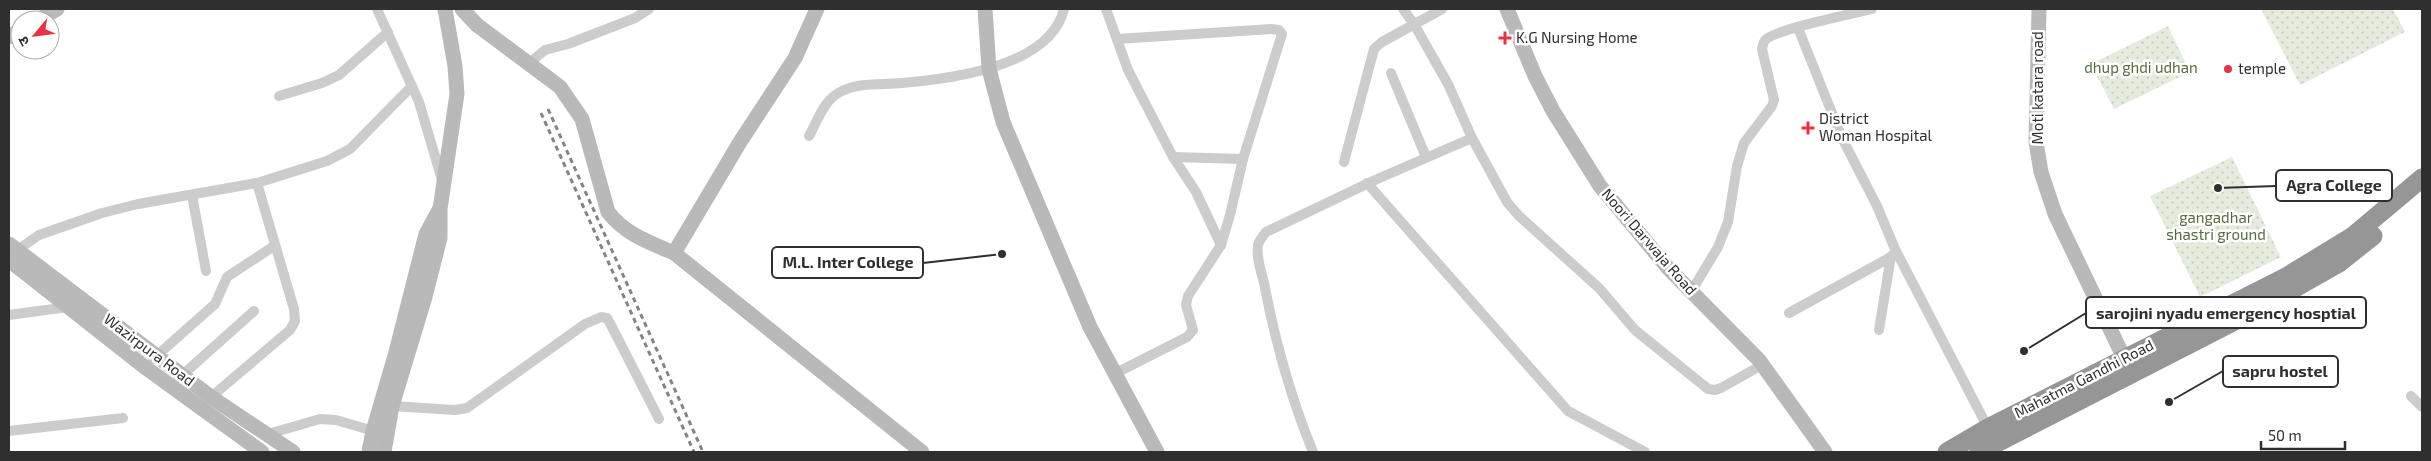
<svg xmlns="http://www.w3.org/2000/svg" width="2431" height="461" font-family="'Exo 2','Noto Sans Devanagari',sans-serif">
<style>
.park{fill:url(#park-dots)}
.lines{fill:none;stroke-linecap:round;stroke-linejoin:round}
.street{stroke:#ccc;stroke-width:10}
.secondary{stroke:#b9b9b9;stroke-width:15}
.highway{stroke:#969696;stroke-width:19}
.rail{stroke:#848484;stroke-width:3;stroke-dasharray:5 4;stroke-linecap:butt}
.poi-dot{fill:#e53244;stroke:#fff;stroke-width:2}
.labels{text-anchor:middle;stroke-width:5;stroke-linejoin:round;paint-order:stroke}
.poi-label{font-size:15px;fill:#2f2f2f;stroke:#fff;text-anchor:start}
.park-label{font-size:15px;fill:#536b3c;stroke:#fff}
.street-label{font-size:15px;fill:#2f2f2f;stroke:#fff}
.leader{fill:none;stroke:#2f2f2f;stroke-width:2}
.callout-dot{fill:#2f2f2f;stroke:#fff;stroke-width:2}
.callout{fill:#fff;stroke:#2f2f2f;stroke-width:2}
.callout-label{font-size:16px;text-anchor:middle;font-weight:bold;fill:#2f2f2f}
</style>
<defs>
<pattern id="park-dots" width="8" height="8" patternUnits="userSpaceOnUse" patternTransform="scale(1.25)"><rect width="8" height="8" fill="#e5ecdd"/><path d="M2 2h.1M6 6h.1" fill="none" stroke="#c5cbbe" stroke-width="1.8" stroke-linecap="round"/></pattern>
</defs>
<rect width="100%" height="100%" fill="#fff"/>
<!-- park -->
<g class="park">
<polygon points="2261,9 2393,9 2405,32 2300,85"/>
<polygon points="2168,26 2190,72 2114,109 2091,64"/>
<polygon points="2232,157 2281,257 2200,297 2150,196"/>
</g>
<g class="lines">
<!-- street -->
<g class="street">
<polyline points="377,9 419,102 442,180"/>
<polyline points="1106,9 1128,70 1173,157 1196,192 1221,245"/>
<polyline points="1403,9 1414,24 1448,84 1472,138 1507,202 1519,216 1599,288 1635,330 1708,389 1715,390 1721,388 1762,365"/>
<polyline points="1798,28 1842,138 1877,206 1895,249 1988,428"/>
<polyline points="528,64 545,50 568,44 635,18 649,9"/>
<polyline points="1391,73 1426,157"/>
<polyline points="279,96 322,83 339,75 388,32"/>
<path d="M809,136c9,-16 15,-37 33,-45 18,-9 40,-6 60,-8 49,-4 148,-16 162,-74"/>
<polyline points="1173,157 1243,159"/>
<polyline points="1344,162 1374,49 1382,42 1442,9"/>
<polyline points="1367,183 1568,411 1645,452"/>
<polyline points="192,195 206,271"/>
<polyline points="13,253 39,235 102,213 138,204 257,183 327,161 350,149 412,86"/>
<path d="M1691,292l27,-45 10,-25 9,-56 7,-23 28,-37 2,-6 -12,-51c1,-4 1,-7 4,-10 15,-11 85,-25 106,-30"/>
<polyline points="1789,313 1889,258"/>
<polyline points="9,315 68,307"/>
<polyline points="1879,330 1891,256"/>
<polyline points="153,359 215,304 227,277 274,246"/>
<polyline points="1114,374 1187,337 1193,330 1186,305 1188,296 1221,245 1230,215 1243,159 1282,34 1279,30 1272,29 1117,39"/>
<polyline points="179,378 254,311"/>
<polyline points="2411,396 2422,407"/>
<polyline points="211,397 290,330 295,321 294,309 257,183"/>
<polyline points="392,406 455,410 467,408 585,324 601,317 607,318 613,329 659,419"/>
<polyline points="9,431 123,418"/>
<polyline points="268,434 320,419 336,420 377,432"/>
<path d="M1313,452c-22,-54 -38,-111 -49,-169 -3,-12 -8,-26 -6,-38 1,-5 5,-9 8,-13l109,-52 97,-42"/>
</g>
<!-- secondary -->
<g class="secondary">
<path d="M462,9l15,16 83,62 22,32 26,93c17,22 40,30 66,41l248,199"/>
<polyline points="985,9 989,69 1003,122 1090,327 1157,452"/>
<polyline points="1507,9 1535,76 1553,111 1600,186 1668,268 1759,360 1825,452"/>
<polyline points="2039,9 2036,142 2041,172 2055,214 2124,358"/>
<polyline points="38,20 57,9"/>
<polyline points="9,37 20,30"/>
<polyline points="9,244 211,397 293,452"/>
<polyline points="674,253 740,142 795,58 817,9"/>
<polyline points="9,260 146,368 262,452"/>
<polyline points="369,452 373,431 396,352 426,234 439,210"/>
<polyline points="384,452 392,406 425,297 440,238 440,209 457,94 455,66 445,9"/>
</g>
<!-- highway -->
<g class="highway">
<polyline points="1947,452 1988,428 2286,277 2353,236 2422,178"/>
<polyline points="1979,452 2258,309 2339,263 2373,236"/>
</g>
<!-- rail -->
<g class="rail">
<polyline points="548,109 703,452"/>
<polyline points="541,113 694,452"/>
</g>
</g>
<!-- markers -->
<g class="poi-dot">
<path d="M1502.5 30.5h5v5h5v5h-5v5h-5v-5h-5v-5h5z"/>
<circle cx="2228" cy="69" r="5"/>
<path d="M1805.5 120.5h5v5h5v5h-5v5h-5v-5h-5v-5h5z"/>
</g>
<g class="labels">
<!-- poi labels -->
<g class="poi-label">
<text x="1516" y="43">K.G Nursing Home</text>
<text x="2238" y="74">temple</text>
<text x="1819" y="124">District<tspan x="1819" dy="17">Woman Hospital</tspan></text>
</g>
<!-- park labels -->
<g class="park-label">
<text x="2141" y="73">dhup ghdi udhan</text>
<text x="2216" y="223">gangadhar<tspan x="2216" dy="17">shastri ground</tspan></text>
</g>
<!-- street labels -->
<g class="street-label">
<text transform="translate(2038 88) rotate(-90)" y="5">Moti katara road</text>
<text transform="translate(1649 242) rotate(49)" y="5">Noori Darwaja Road</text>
<text transform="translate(149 350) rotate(37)" y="5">Wazirpura Road</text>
<text transform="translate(2084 379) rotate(-27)" y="5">Mahatma Gandhi Road</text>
</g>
</g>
<!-- callouts -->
<path class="leader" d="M2218 188L2276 186M1002 254L923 263M2024 351L2086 313M2169 402L2223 371"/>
<g class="callout-dot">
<circle cx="2218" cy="188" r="5"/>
<circle cx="1002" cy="254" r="5"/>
<circle cx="2024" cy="351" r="5"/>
<circle cx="2169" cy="402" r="5"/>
</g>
<g class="callout">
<rect x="2276" y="170" width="116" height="31" rx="5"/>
<rect x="772" y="247" width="151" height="31" rx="5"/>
<rect x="2086" y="297" width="280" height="31" rx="5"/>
<rect x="2223" y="356" width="115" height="31" rx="5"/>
</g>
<g class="callout-label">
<text x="2334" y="191">Agra College</text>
<text x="848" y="268">M.L. Inter College</text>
<text x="2226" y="319">sarojini nyadu emergency hosptial</text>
<text x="2280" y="377">sapru hostel</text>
</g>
<!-- border -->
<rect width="2431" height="461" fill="none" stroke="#2f2f2f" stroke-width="20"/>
<!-- north arrow -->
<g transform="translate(35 35) rotate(241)"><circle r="24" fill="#ffffff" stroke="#acacac"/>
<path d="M0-4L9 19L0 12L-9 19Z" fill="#e53244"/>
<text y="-8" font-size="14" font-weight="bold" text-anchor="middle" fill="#2f2f2f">उ</text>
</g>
<!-- scale -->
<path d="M2261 441v8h84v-8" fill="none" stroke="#2f2f2f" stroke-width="2.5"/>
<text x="2268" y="441" font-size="15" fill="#2f2f2f" stroke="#ffffff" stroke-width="4" paint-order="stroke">50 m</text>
</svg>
